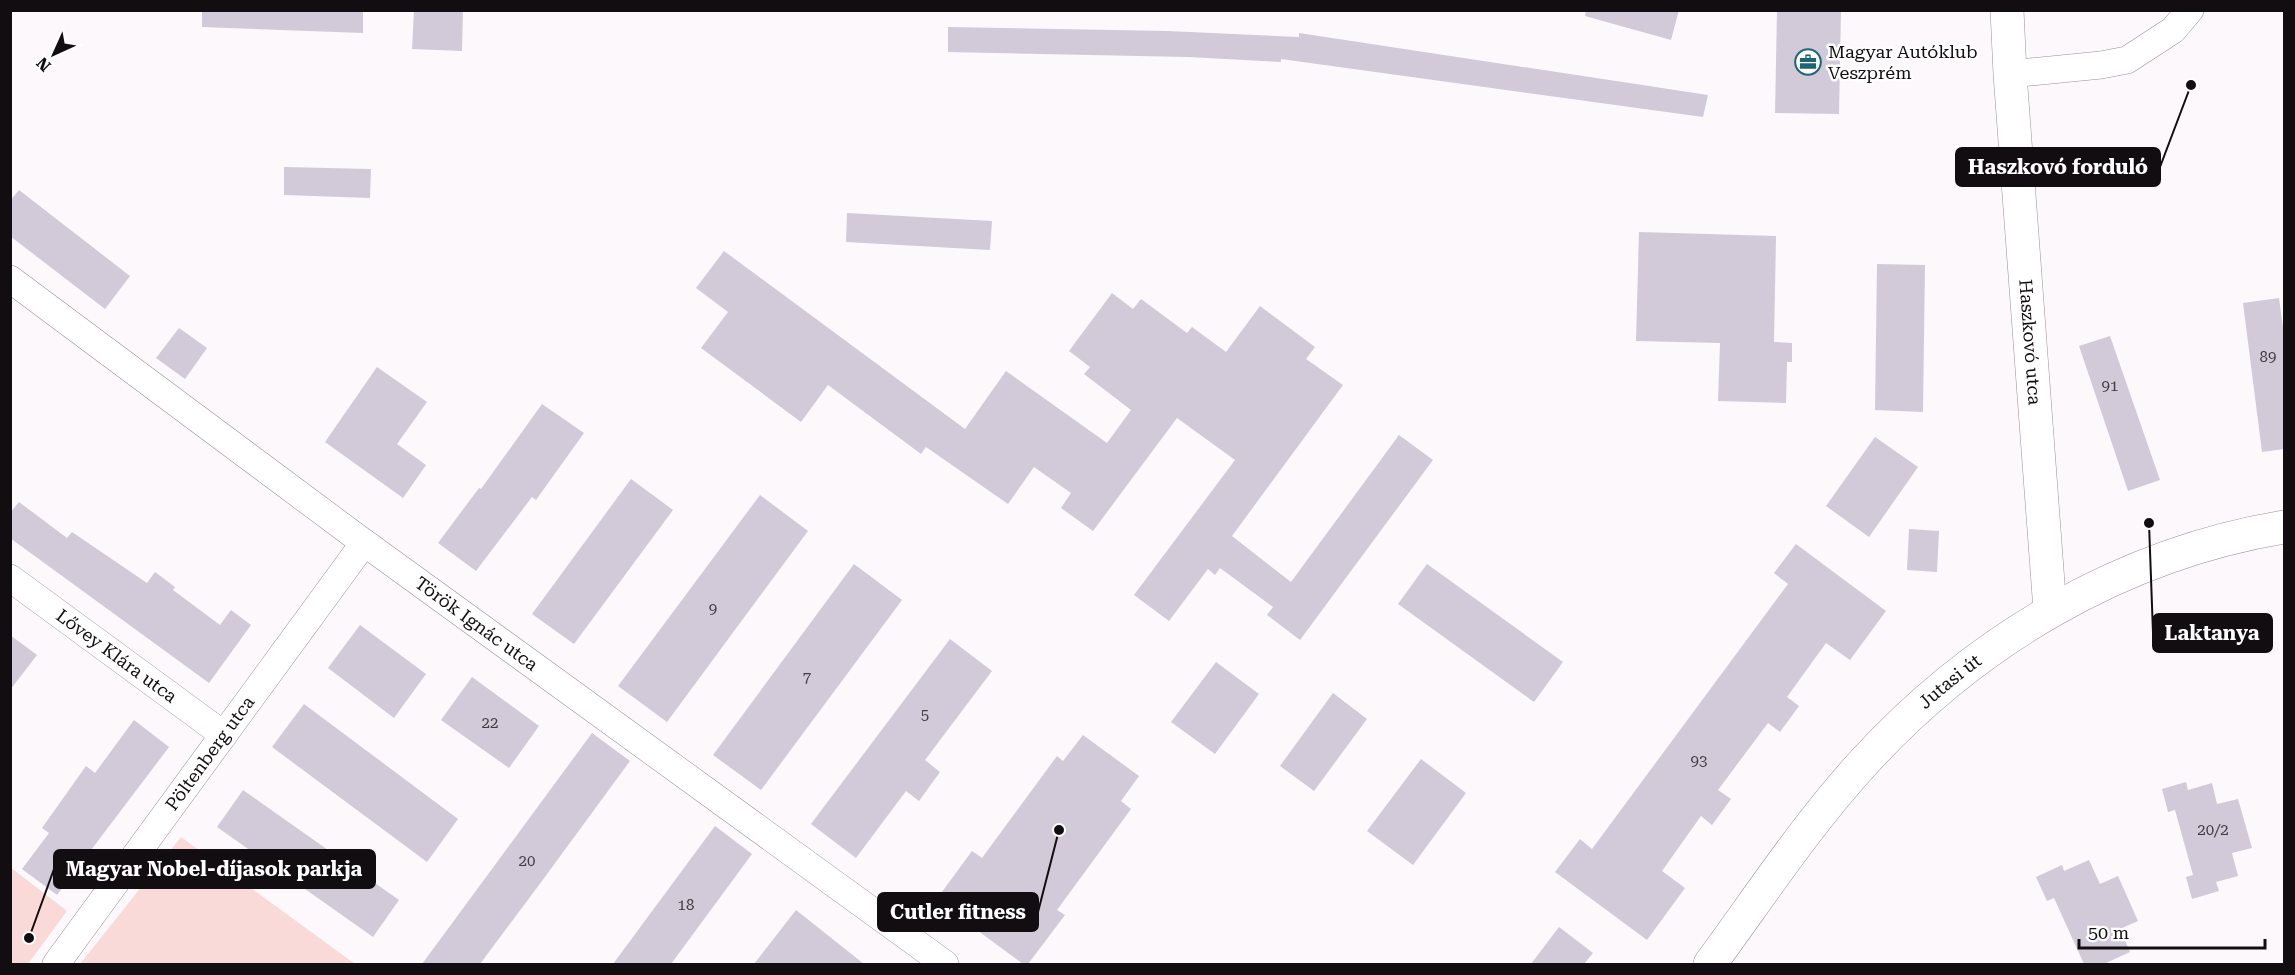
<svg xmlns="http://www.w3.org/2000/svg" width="2295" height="975" font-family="'Roboto Serif',serif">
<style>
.green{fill:#fadad8}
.building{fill:#d2cad8}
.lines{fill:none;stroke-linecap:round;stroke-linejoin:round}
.street-casing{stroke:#9c8f99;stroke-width:28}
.secondary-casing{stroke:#9c8f99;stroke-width:34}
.street{stroke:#fff;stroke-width:27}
.secondary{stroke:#fff;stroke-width:33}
.labels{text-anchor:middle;stroke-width:5;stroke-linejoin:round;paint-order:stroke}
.number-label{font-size:15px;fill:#413c42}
.poi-label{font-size:18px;fill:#110d10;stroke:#fff;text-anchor:start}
.street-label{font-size:18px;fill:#110d10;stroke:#fff}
.leader{fill:none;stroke:#110d10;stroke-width:2}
.callout-dot{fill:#110d10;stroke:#fff;stroke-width:2}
.callout{fill:#110d10;stroke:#110d10;stroke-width:2}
.callout-label{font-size:20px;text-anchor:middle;font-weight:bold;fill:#fff}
</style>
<rect width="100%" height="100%" fill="#fdf8fc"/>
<!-- green -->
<g class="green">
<polygon points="181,837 355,964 80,964"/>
<polygon points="10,867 67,911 28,964 11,964"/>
</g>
<!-- building -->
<g class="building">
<polygon points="202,10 363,10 363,33 202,27"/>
<polygon points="414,10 463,10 462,51 412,49"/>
<polygon points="1586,10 1679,10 1671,40 1585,16"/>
<polygon points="1777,10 1841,10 1839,114 1775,113"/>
<polygon points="948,27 1168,31 1299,37 1299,33 1708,95 1703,117 1281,59 1281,62 1188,57 948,52"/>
<polygon points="284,167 371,169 370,198 284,195"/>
<polygon points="19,190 130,276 105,309 10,236 10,201"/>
<polygon points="847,213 992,221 990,250 846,242"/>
<polygon points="1639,232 1776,236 1774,342 1792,343 1792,362 1787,362 1786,403 1718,401 1720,343 1636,341"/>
<polygon points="724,251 965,429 1006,371 1107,443 1131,410 1084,374 1090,367 1069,351 1112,293 1133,309 1141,299 1187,333 1192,327 1226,352 1260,306 1315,347 1306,359 1343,385 1232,536 1291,582 1399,435 1433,460 1300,640 1267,615 1273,607 1220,568 1215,575 1208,569 1169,621 1134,595 1235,460 1177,418 1093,531 1061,508 1071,493 1034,467 1008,504 926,447 921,454 828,385 801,422 701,348 728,312 696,288"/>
<polygon points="1877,264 1925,265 1923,412 1875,410"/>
<polygon points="2279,298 2284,335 2284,449 2262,452 2243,303"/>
<polygon points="179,328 207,348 185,379 156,358"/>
<polygon points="2110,336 2160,480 2128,491 2079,346"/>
<polygon points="377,367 427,402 397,444 426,465 403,498 325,442"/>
<polygon points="542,404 584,433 536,500 532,497 476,571 438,543 479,488 481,489"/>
<polygon points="1875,437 1918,467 1869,537 1826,506"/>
<polygon points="631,479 673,510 574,644 532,614"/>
<polygon points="760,495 808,531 667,722 618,686"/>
<polygon points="19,502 67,538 72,532 147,583 155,572 175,587 173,590 220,625 231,610 251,625 209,683 10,538 10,513"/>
<polygon points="1909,529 1939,531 1937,572 1907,570"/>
<polygon points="1796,544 1886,611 1850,660 1826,643 1787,697 1799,706 1780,732 1768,723 1718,790 1731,799 1712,825 1701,816 1662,871 1685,888 1647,940 1555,872 1580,839 1592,849 1788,584 1774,573"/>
<polygon points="854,564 902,600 761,790 713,755"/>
<polygon points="1427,564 1563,662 1534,702 1398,604"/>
<polygon points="360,625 426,674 394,718 328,668"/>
<polygon points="10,635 37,655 10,690"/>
<polygon points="950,639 992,671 925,760 940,772 919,801 906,791 856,858 811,824"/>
<polygon points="1216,662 1259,694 1215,754 1171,722"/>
<polygon points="472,677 539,726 509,768 441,720"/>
<polygon points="1333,693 1367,719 1314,791 1280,766"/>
<polygon points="304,704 458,819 427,862 272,747"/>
<polygon points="134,720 169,747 57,895 22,869 49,833 42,828 86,766 95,773"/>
<polygon points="592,733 630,761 539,885 480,964 422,964"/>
<polygon points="1083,735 1139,776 1121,801 1131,809 1057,910 1065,915 1028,964 1023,964 936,900 972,851 982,858 1057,756 1063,761"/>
<polygon points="1421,759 1466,793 1413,865 1367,831"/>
<polygon points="2186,782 2188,790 2212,783 2217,804 2238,799 2252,848 2232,853 2238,876 2216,882 2219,891 2192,899 2186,877 2193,875 2175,810 2168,812 2162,789"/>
<polygon points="243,790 399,900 373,937 217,827"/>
<polygon points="715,826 752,854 671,964 613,964"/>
<polygon points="2089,860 2100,884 2118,876 2138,921 2120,929 2130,952 2104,964 2084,964 2054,898 2047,901 2036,877 2062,865 2064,871"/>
<polygon points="796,910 864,964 754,964"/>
<polygon points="1559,927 1593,953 1584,964 1531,964"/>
</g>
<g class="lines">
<!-- street casing -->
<g class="street-casing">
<g id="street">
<polyline points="2010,74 2101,65 2127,60 2173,30 2190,10"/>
<path id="s1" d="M10,279l341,254 594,431"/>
<path id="s2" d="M10,578l214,157"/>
<path id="s3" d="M56,964l308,-421"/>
</g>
</g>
<!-- secondary casing -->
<g class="secondary-casing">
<g id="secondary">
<path id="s4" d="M2007,10l3,64 40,536"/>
<path id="s5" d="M1710,964c50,-68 97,-140 154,-202 111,-121 257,-208 420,-235"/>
</g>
</g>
<!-- street -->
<use href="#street" class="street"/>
<!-- secondary -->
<use href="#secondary" class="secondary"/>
</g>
<!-- icons -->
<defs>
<g id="office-ring" transform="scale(1.35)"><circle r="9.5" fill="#fff" stroke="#1d6573" stroke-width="1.5"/><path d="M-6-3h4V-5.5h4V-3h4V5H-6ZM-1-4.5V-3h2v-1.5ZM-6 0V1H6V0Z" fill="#1d6573"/></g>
</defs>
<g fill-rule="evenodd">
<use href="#office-ring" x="1808" y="62"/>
</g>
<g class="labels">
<!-- number labels -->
<g class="number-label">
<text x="2268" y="362">89</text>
<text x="2110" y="391">91</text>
<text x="713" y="614">9</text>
<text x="807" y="682">7</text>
<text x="925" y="720">5</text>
<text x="490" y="728">22</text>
<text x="1699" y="766">93</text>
<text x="2213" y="835">20/2</text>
<text x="527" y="866">20</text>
<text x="686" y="910">18</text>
</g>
<!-- poi labels -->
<g class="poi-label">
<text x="1828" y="58">Magyar Autóklub<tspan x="1828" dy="21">Veszprém</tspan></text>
</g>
<!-- street labels -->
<g class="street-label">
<text dy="6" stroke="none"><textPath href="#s4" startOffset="333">Haszkovó utca</textPath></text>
<text dy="6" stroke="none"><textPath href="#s1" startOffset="580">Török Ignác utca</textPath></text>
<text dy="6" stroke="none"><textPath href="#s2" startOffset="132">Lővey Klára utca</textPath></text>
<text dy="6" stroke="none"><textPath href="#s5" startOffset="372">Jutasi út</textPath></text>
<text dy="6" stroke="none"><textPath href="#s3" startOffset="261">Pöltenberg utca</textPath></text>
</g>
</g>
<!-- callouts -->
<path class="leader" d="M2191 85L2160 167M2149 523L2153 633M29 938L54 869M1059 830L1038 912"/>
<g class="callout-dot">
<circle cx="2191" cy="85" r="6"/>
<circle cx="2149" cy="523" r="6"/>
<circle cx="29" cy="938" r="6"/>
<circle cx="1059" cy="830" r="6"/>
</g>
<g class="callout">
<rect x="1956" y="148" width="204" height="38" rx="6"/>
<rect x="2153" y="614" width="119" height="38" rx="6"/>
<rect x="54" y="850" width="321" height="38" rx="6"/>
<rect x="878" y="893" width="160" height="38" rx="6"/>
</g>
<g class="callout-label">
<text x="2058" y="174">Haszkovó forduló</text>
<text x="2212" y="640">Laktanya</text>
<text x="214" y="876">Magyar Nobel-díjasok parkja</text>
<text x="958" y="919">Cutler fitness</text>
</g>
<!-- border -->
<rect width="2295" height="975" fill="none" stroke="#110d10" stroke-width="24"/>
<!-- north arrow -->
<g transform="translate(54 54) rotate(225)" stroke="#ffffff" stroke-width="4.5" paint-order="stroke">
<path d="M0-4.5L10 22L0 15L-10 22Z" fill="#110d10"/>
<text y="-9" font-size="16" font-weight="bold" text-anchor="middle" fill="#110d10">N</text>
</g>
<!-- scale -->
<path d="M2079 939v9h186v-9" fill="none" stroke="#110d10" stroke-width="3"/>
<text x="2088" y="939" font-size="18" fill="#110d10" stroke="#ffffff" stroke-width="4.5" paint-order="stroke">50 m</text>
</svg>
